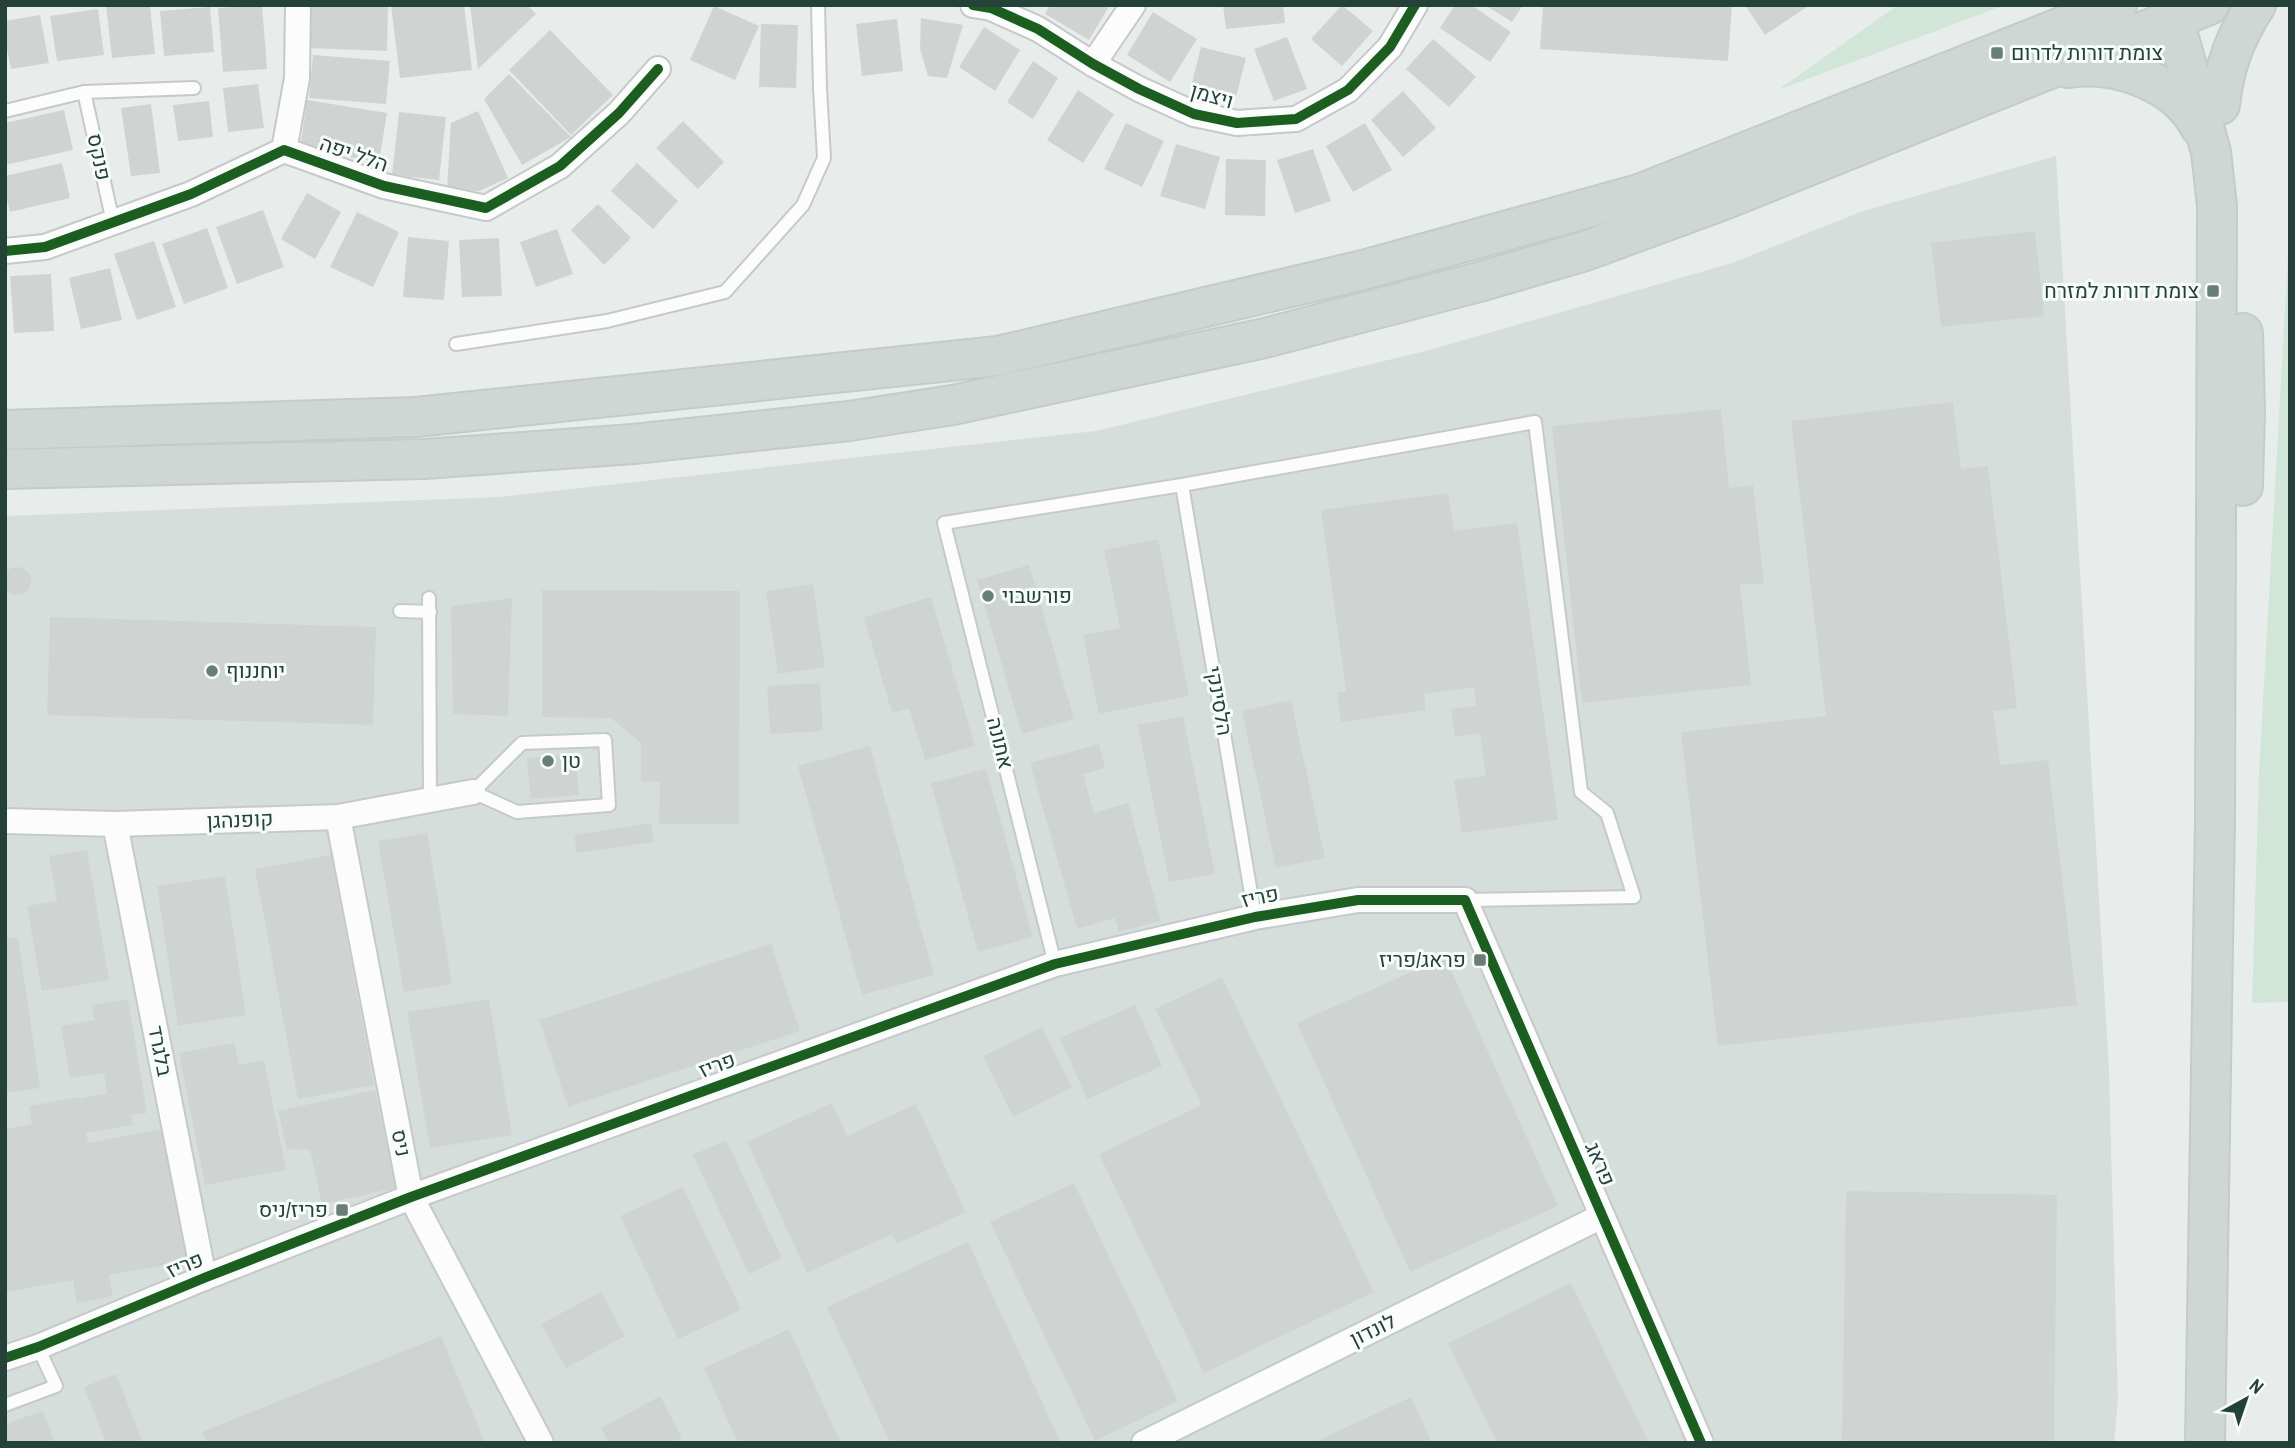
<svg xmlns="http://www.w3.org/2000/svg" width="2295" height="1448" font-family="'Archivo Narrow',Heebo,sans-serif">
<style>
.built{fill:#d6dedb}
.green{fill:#d1e6d8}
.building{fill:#cfd4d2}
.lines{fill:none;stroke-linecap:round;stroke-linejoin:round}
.lane-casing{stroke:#c5cac8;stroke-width:16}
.street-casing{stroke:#c5cac8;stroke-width:28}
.primary-casing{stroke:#c3ccc9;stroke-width:42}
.lane{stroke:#fcfcfc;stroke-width:12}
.street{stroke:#fcfcfc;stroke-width:24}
.primary{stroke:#cfd7d5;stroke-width:38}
.cycleway-casing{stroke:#f7fbf9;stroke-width:15}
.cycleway{stroke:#1b5e20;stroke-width:10}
.poi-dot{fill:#697e78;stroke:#f7fbf9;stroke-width:2.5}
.labels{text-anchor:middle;stroke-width:6;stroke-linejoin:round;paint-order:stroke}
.poi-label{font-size:21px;fill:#24423a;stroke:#f7fbf9;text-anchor:start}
.street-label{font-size:21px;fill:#24423a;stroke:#f7fbf9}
</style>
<rect width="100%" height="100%" fill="#e8edeb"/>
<!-- built -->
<polygon class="built" points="2056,156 2109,1071 2118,1400 2114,1443 5,1443 5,516 498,497 1096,431 1429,350 1732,263 1863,211"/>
<!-- green -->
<g class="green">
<polygon points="1898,5 2005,5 1778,90"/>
<polygon points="2290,219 2290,1002 2252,1003 2259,773"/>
</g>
<!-- building -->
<g class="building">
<polygon points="106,5 150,5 155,54 112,58"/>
<polygon points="262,5 267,69 223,72 218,8"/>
<polygon points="307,5 388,5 387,51 306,48"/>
<polygon points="391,5 464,5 472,70 400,78"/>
<polygon points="470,5 527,5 536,14 478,69"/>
<polygon points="1050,5 1110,5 1089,40 1045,14"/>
<polygon points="1223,5 1283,5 1285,23 1226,29"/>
<polygon points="1342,5 1373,31 1342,66 1311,39"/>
<polygon points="1455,5 1471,5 1511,32 1490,62 1440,28"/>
<polygon points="1485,5 1523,5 1512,22"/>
<polygon points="1543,5 1732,5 1728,61 1540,49"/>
<polygon points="1745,5 1810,5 1765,35"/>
<polygon points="714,6 759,26 735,80 690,60"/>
<polygon points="210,7 214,52 164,56 160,11"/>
<polygon points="98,9 104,55 57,61 50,16"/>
<polygon points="1153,12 1197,39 1170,82 1127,55"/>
<polygon points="40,15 49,63 11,69 5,39 5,21"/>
<polygon points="921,18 963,25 947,78 928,76 920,49"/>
<polygon points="897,19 903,71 862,76 856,24"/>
<polygon points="761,24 798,25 796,88 759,87"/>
<polygon points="984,27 1020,50 995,91 959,67"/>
<polygon points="550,30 613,95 571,135 509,70"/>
<polygon points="1287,37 1307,89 1274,101 1254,49"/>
<polygon points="1433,39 1476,77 1449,107 1406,69"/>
<polygon points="1201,47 1246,58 1236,97 1191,86"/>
<polygon points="313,55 390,61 386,104 309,98"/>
<polygon points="1033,61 1058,78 1033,119 1007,102"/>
<polygon points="509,74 571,137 522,165 484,99"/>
<polygon points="258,84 264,128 228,132 223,88"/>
<polygon points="1078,90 1114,114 1083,163 1047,140"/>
<polygon points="1403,91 1436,128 1403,157 1371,120"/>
<polygon points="307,100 387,113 379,162 300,149"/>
<polygon points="209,101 213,137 178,141 173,105"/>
<polygon points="151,104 160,173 131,176 121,108"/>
<polygon points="64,110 73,150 5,165 5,123"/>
<polygon points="478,111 508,178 479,191 447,189 451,123"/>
<polygon points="399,112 446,117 439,180 392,175"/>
<polygon points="683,121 724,162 698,189 656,148"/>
<polygon points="1126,123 1164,141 1142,187 1104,169"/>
<polygon points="1365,123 1392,170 1353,192 1326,146"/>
<polygon points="1176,144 1220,157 1205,209 1160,196"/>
<polygon points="1313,149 1331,201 1295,213 1277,160"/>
<polygon points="1226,159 1266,160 1265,216 1225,215"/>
<polygon points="62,163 70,198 10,212 5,192 5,176"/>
<polygon points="637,163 678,201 653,229 611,191"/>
<polygon points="307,193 341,212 315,259 281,239"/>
<polygon points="598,204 631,238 604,265 571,230"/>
<polygon points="263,210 284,267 237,284 216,227"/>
<polygon points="357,212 399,232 373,287 330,267"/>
<polygon points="207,228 228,288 184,304 162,244"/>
<polygon points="557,229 573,274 536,287 520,242"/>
<polygon points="2035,231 2044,316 1941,327 1931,243"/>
<polygon points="408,237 449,241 444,300 403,297"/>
<polygon points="499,238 502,296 462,297 459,240"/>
<polygon points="154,241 176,307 137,320 114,254"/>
<polygon points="110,268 122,320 81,329 69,278"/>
<polygon points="51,274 54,331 14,333 10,276"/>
<polygon points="1953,402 1961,469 1988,466 2017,708 1993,711 2000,765 2048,760 2077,1005 1718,1046 1681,732 1826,716 1791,421"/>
<polygon points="1721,409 1729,488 1753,485 1764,583 1740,585 1751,685 1582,703 1552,426"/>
<polygon points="1448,493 1454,531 1517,523 1558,820 1462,833 1454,780 1486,776 1480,733 1455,737 1451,709 1476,706 1474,687 1424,694 1426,710 1341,722 1337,692 1346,691 1321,510"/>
<polygon points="1158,539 1189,696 1099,714 1083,635 1120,628 1104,550"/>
<polygon points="1029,565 1074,719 1022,734 977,580"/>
<circle cx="17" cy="581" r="14"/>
<polygon points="813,584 825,667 778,674 766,591"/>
<polygon points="542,590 740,591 739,824 659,824 660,782 641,781 641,743 611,718 542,717"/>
<polygon points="931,597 975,746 925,760 909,708 892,713 864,617"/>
<polygon points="512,598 508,716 453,714 451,606"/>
<polygon points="50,617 376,627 373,725 47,715"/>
<polygon points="820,683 823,731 770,734 767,686"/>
<polygon points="1291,700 1325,858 1276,868 1242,711"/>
<polygon points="1183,716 1215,874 1169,882 1138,725"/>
<polygon points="1099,744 1105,768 1083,774 1094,813 1128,803 1161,921 1119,932 1115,918 1077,929 1030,763"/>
<polygon points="870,746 934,975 862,995 798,766"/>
<polygon points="575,754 579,795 531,799 527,758"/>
<polygon points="986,769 1033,937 978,952 931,783"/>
<polygon points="651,823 654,842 577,853 574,835"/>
<polygon points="427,833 452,984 404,992 378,841"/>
<polygon points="87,850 109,980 42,991 27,906 57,901 49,856"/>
<polygon points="331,855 374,1085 298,1099 255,869"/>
<polygon points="225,876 246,1015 178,1026 157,886"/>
<polygon points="18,937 40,1088 5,1093 5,939"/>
<polygon points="771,944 800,1031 568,1107 539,1020"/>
<polygon points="1445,957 1558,1206 1410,1272 1297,1023"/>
<polygon points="1222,977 1374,1292 1204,1373 1099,1154 1202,1105 1155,1009"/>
<polygon points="128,999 147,1113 131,1115 133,1125 86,1133 88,1143 163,1129 188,1261 109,1275 113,1296 77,1303 73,1280 5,1292 5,1129 32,1124 29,1106 80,1097 82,1110 81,1098 107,1094 104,1073 70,1078 61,1026 95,1020 92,1005"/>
<polygon points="489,999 512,1135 430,1148 407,1012"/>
<polygon points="1135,1005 1162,1066 1087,1099 1060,1038"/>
<polygon points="1042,1027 1072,1087 1013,1117 983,1056"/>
<polygon points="234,1043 239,1065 264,1060 286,1170 205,1185 179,1053"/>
<polygon points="375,1090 396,1188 322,1204 310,1150 287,1149 278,1111"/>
<polygon points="832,1103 847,1136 916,1104 966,1212 897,1244 892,1234 807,1273 747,1142"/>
<polygon points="726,1140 782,1258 749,1274 693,1155"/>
<polygon points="1074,1183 1178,1401 1095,1441 990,1222"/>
<polygon points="683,1187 741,1310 678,1339 620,1216"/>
<polygon points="1846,1191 2057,1195 2054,1443 1842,1443"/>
<polygon points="968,1242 1061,1443 890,1443 827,1307"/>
<polygon points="1571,1283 1649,1443 1497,1443 1448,1343"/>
<polygon points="601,1292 625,1336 566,1368 541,1324"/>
<polygon points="789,1329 841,1443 738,1443 704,1368"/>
<polygon points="441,1336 485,1443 207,1443 202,1432"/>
<polygon points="116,1374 143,1443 106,1443 84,1387"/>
<polygon points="660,1396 682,1438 673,1443 609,1443 601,1428"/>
<polygon points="1411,1397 1432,1443 1313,1443"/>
<polygon points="43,1411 55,1443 5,1443 5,1424"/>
</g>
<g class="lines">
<!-- lane casing -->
<g class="lane-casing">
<g id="lane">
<polyline points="84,92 113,222"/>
<polyline points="5,111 84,92 194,88"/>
<polyline points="456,344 607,321 725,292 803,205 824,158 820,88 818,5"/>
<polyline points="1182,485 1255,917"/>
<polyline points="429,598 430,801"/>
<polyline points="400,611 430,612"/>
<polygon points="605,740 609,805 517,812 473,792 522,743"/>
<polyline points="1055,964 944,523 1182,485 1535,422 1581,792 1607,813 1634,897 1465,900"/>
<polyline points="5,1405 56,1386 38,1347"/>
</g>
</g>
<!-- street casing -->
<g class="street-casing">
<g id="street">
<polyline points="973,5 991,8 1038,29 1093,64 1139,89 1194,114 1237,123 1296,119 1348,90 1390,47 1415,5"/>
<polyline points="1093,64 1133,5"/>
<polyline points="284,150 297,78 298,5"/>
<polyline points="5,251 45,247 191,194 284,150 384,186 486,208 560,166 619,113 658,69"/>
<polyline points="338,817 411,1197 541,1443"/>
<polyline points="5,821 115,824 338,817 473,792"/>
<polyline points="115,824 204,1278"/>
<polyline points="5,1358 38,1347 204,1278 411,1197 1055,964 1255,917 1358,900 1465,900 1701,1443"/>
<polyline points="1144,1443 1602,1216"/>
</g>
</g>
<!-- primary casing -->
<g class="primary-casing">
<g id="primary">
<polyline points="2173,5 2174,20 2211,152 2217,206 2215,820 2205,1443"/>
<path d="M2068,68c49,-7 109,14 132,59"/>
<path d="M2220,105c4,-38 15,-68 36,-100"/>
<polyline points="2243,333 2245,410 2243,486"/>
<polyline points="5,430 416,417 998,356 1363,270 1639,194 2117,5"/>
<polyline points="5,469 424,459 633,444 849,421 953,405 1265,338 1479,282 1585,251 1721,201 2209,5"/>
</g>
</g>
<!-- lane -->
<use href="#lane" class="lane"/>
<!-- street -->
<use href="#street" class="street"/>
<!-- primary -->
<use href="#primary" class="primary"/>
<!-- cycleway casing -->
<g class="cycleway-casing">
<g id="cycleway">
<polyline points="973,5 991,8 1038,29 1093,64 1139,89 1194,114 1237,123 1296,119 1348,90 1390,47 1415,5"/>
<polyline points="5,251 45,247 191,194 284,150 384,186 486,208 560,166 619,113 658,69"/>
<polyline points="5,1358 38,1347 204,1278 411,1197 1055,964 1255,917 1358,900 1465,900 1701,1443"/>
</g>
</g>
<!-- cycleway -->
<use href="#cycleway" class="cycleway"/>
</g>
<!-- markers -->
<g class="poi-dot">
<rect x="1990" y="46" width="14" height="14" rx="3.5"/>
<rect x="2206" y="284" width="14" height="14" rx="3.5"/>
<circle cx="988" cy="596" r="7"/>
<circle cx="212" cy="671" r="7"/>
<circle cx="548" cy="761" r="7"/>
<rect x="1473" y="953" width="14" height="14" rx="3.5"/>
<rect x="335" y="1203" width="14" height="14" rx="3.5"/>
</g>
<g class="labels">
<!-- poi labels -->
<g class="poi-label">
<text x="2011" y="60">צומת דורות לדרום</text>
<text x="2199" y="298" text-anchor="end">צומת דורות למזרח</text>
<text x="1002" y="603">פורשבוי</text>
<text x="226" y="678">יוחננוף</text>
<text x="562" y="768">טן</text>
<text x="1466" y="967" text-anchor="end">פראג/פריז</text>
<text x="328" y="1217" text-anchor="end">פריז/ניס</text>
</g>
<!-- street labels -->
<g class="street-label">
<text transform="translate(1212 96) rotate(16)" y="7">ויצמן</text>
<text transform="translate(354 154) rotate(19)" y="7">הלל יפה</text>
<text transform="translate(99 157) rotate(78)" y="7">פנקס</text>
<text transform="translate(1219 701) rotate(80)" y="7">הלסינקי</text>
<text transform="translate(1000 743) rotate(76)" y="7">אתונה</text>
<text transform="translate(240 820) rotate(-2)" y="7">קופנהגן</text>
<text transform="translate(1260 897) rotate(-11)" y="7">פריז</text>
<text transform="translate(160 1051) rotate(79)" y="7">בלגרד</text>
<text transform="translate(717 1065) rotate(-20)" y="7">פריז</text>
<text transform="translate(401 1143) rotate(79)" y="7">ניס</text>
<text transform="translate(1600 1164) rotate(67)" y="7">פראג</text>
<text transform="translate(185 1265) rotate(-22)" y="7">פריז</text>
<text transform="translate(1373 1330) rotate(-26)" y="7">לונדון</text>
</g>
</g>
<!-- border -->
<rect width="2295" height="1448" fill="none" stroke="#24423a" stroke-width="14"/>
<!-- north arrow -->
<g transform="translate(2246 1399) rotate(40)" stroke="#f7fbf9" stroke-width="5" paint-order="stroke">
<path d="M0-5L12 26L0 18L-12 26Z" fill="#24423a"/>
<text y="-10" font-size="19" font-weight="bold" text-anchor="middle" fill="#24423a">N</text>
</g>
</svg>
